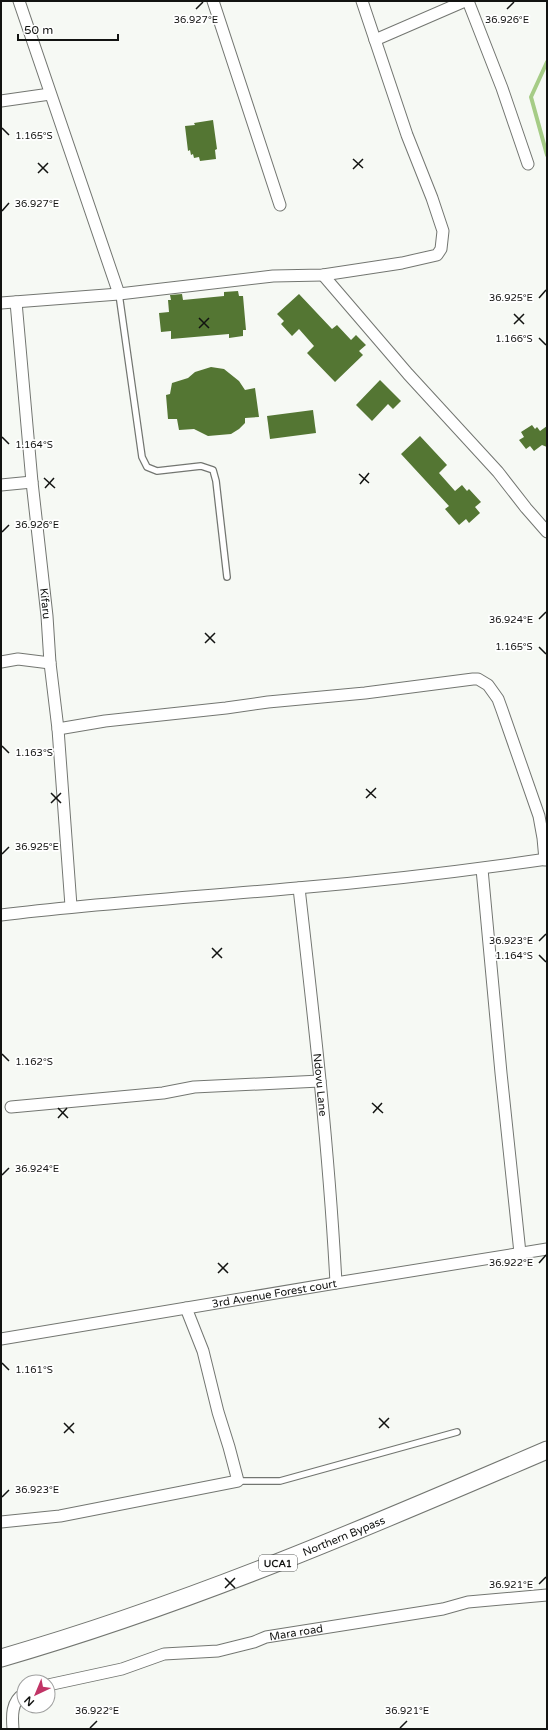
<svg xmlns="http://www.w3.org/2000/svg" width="548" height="1730" font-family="'Varela Round',sans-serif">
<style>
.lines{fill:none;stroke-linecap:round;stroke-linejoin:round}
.stream{stroke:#a6cc86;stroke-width:4}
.building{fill:#547633}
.service-casing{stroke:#737671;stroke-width:8}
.minor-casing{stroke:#737671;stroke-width:13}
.primary-casing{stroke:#737671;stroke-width:19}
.service{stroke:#fff;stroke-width:5.5}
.minor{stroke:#fff;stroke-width:11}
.primary{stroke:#fff;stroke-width:17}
.ticks{fill:none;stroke:#121311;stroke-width:1.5}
.labels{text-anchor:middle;stroke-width:3.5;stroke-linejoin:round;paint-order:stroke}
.shield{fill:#fff;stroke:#595a58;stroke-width:1}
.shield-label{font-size:10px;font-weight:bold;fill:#121311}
.street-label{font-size:11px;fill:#121311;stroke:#fff}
.ticks-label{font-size:10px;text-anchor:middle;fill:#121311;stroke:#fff;stroke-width:3.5;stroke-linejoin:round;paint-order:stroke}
</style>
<rect width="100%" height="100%" fill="#f6f9f4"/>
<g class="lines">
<!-- stream -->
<polyline class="stream" points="547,62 531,97 547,155"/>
</g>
<!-- building -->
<g class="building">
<polygon points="213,120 217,149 215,150 216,159 200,161 199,157 194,158 193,154 191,155 190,150 188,151 185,126 195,125 194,123"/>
<polygon points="238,291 239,296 243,296 246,330 243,330 243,336 229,338 229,334 171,339 171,331 161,332 159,313 169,312 168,300 171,300 170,295 182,294 183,300 224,296 224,292"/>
<polygon points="299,294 332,329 337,325 351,340 356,335 366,345 359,351 363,355 335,382 307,353 314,346 299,329 292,336 281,324 284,321 277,314"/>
<polygon points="211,367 224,369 239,381 245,390 255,388 259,417 245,418 245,423 239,429 231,434 208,436 194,429 179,430 177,419 168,419 166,395 170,394 172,383 188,378 195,372"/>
<polygon points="380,380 401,401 393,409 388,404 372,421 356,405"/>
<polygon points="313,410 316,433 270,439 267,416"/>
<polygon points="532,425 535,429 537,427 540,431 547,426 547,447 542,445 534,451 530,446 526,449 519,440 524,437 521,432"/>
<polygon points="420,436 447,465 439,473 455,491 462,485 467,491 469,489 481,502 475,507 480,513 469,523 466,519 459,525 445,509 449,506 401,454"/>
</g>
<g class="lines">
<!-- service casing -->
<g class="service-casing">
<g id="service">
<polyline points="119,294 142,457 147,467 157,471 201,466 213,470 216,481 227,577"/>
<polyline points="238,1481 280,1481 457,1432"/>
</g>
</g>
<!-- minor casing -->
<g class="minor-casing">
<g id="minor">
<polyline points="19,1 119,294"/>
<polyline points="213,1 280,205"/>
<polyline points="468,1 502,88 528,164"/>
<polyline points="375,40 465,1"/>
<polyline points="1,101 50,94"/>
<polyline points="323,275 408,374 498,472 526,508 547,532"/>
<path id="s1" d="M16,302l16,180 15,134 3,47 8,66 13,177"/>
<polyline points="1,303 119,294 273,276 323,275 402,263 437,255 441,249 443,231 432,198 407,135 362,1"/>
<polyline points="1,485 32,482"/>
<polyline points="1,662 18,659 50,663"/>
<polyline points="58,729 105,721 226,708 268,702 365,693 473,679 478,679 488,685 498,699 502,710 539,816 543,838 545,860"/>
<polyline points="482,869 501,1073 520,1253"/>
<path id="s2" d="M299,888c15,131 30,263 37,395"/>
<path d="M1,915c98,-12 197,-18 296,-27 83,-7 167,-17 250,-29"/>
<polyline points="11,1107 163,1093 194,1087 320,1081"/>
<path id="s3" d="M1,1339l335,-56 211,-34"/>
<polyline points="1,1522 60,1516 238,1481 229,1447 218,1412 203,1351 186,1308"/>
<path id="s4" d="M48,1685l74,-16 42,-15 54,-3 36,-9 12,-5 177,-28 25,-7 79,-7"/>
<path d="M13,1729c-1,-12 -2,-28 11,-35"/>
</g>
</g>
<!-- primary casing -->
<g class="primary-casing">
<g id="primary">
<path id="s5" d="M1,1658c188,-54 367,-131 546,-208"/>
</g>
</g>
<!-- service -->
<use href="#service" class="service"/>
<!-- minor -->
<use href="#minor" class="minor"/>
<!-- primary -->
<use href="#primary" class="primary"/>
</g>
<!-- ticks -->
<path class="ticks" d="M196,9l7,-7M507,9l7,-7M2,128l7,7M353,159l10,9M38,163l10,10M353,169l10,-10M38,173l10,-10M2,211l7,-8M539,298l7,-8M514,314l10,10M199,318l10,10M514,324l10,-10M199,328l10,-10M539,338l7,7M2,437l7,7M359,474l10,9M44,478l11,10M360,484l9,-11M45,488l9,-10M2,532l7,-7M539,619l7,-7M205,633l10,10M205,643l10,-10M539,647l7,7M2,746l7,7M366,789l10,9M51,793l10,10M366,798l10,-10M51,803l10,-10M2,854l7,-7M539,941l7,-7M212,948l10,10M539,955l7,7M212,958l10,-10M2,1054l7,7M372,1103l11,10M58,1108l10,10M373,1113l9,-10M58,1118l9,-10M2,1175l7,-7M218,1263l10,10M539,1263l7,-8M218,1273l10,-10M2,1363l7,7M379,1418l10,10M64,1423l10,10M379,1428l10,-10M64,1433l10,-10M2,1497l7,-7M225,1578l10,10M539,1584l7,-7M225,1588l10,-10M90,1728l7,-7M400,1728l7,-7"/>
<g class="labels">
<!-- shield labels -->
<rect class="shield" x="259" y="1555" width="38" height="16" rx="3"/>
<g class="shield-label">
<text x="278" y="1567">UCA1</text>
</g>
<!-- street labels -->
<g class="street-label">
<text dy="4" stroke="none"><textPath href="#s1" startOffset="303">Kifaru</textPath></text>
<text dy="4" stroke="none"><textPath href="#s2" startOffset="198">Ndovu Lane</textPath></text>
<text dy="4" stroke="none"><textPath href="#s3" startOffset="277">3rd Avenue Forest court</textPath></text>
<text dy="4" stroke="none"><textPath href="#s5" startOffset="364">Northern Bypass</textPath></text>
<text dy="4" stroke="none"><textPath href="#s4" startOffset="255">Mara road</textPath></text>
</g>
</g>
<g class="ticks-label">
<text x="196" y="23">36.927°E</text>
<text x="507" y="23">36.926°E</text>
<text x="34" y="139">1.165°S</text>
<text x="37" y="207">36.927°E</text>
<text x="511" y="301">36.925°E</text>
<text x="514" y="342">1.166°S</text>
<text x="34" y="448">1.164°S</text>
<text x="37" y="528">36.926°E</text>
<text x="511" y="623">36.924°E</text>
<text x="514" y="650">1.165°S</text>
<text x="34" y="756">1.163°S</text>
<text x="37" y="850">36.925°E</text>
<text x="511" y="944">36.923°E</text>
<text x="514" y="959">1.164°S</text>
<text x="34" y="1065">1.162°S</text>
<text x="37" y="1172">36.924°E</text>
<text x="511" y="1266">36.922°E</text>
<text x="34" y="1373">1.161°S</text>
<text x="37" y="1493">36.923°E</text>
<text x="511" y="1588">36.921°E</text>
<text x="97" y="1714">36.922°E</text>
<text x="407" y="1714">36.921°E</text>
</g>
<!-- border -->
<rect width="548" height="1730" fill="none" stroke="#121311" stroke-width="4"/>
<!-- north arrow -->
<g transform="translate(36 1694) rotate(224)"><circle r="19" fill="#ffffff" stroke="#a0a1a0"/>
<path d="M0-3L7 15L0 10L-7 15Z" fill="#c13466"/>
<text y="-6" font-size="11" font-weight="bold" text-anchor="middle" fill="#121311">N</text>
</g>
<!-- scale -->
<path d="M18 34v6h100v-6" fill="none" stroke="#121311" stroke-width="2"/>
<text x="24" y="34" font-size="12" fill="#121311" stroke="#ffffff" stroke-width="3" paint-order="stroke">50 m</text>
</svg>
